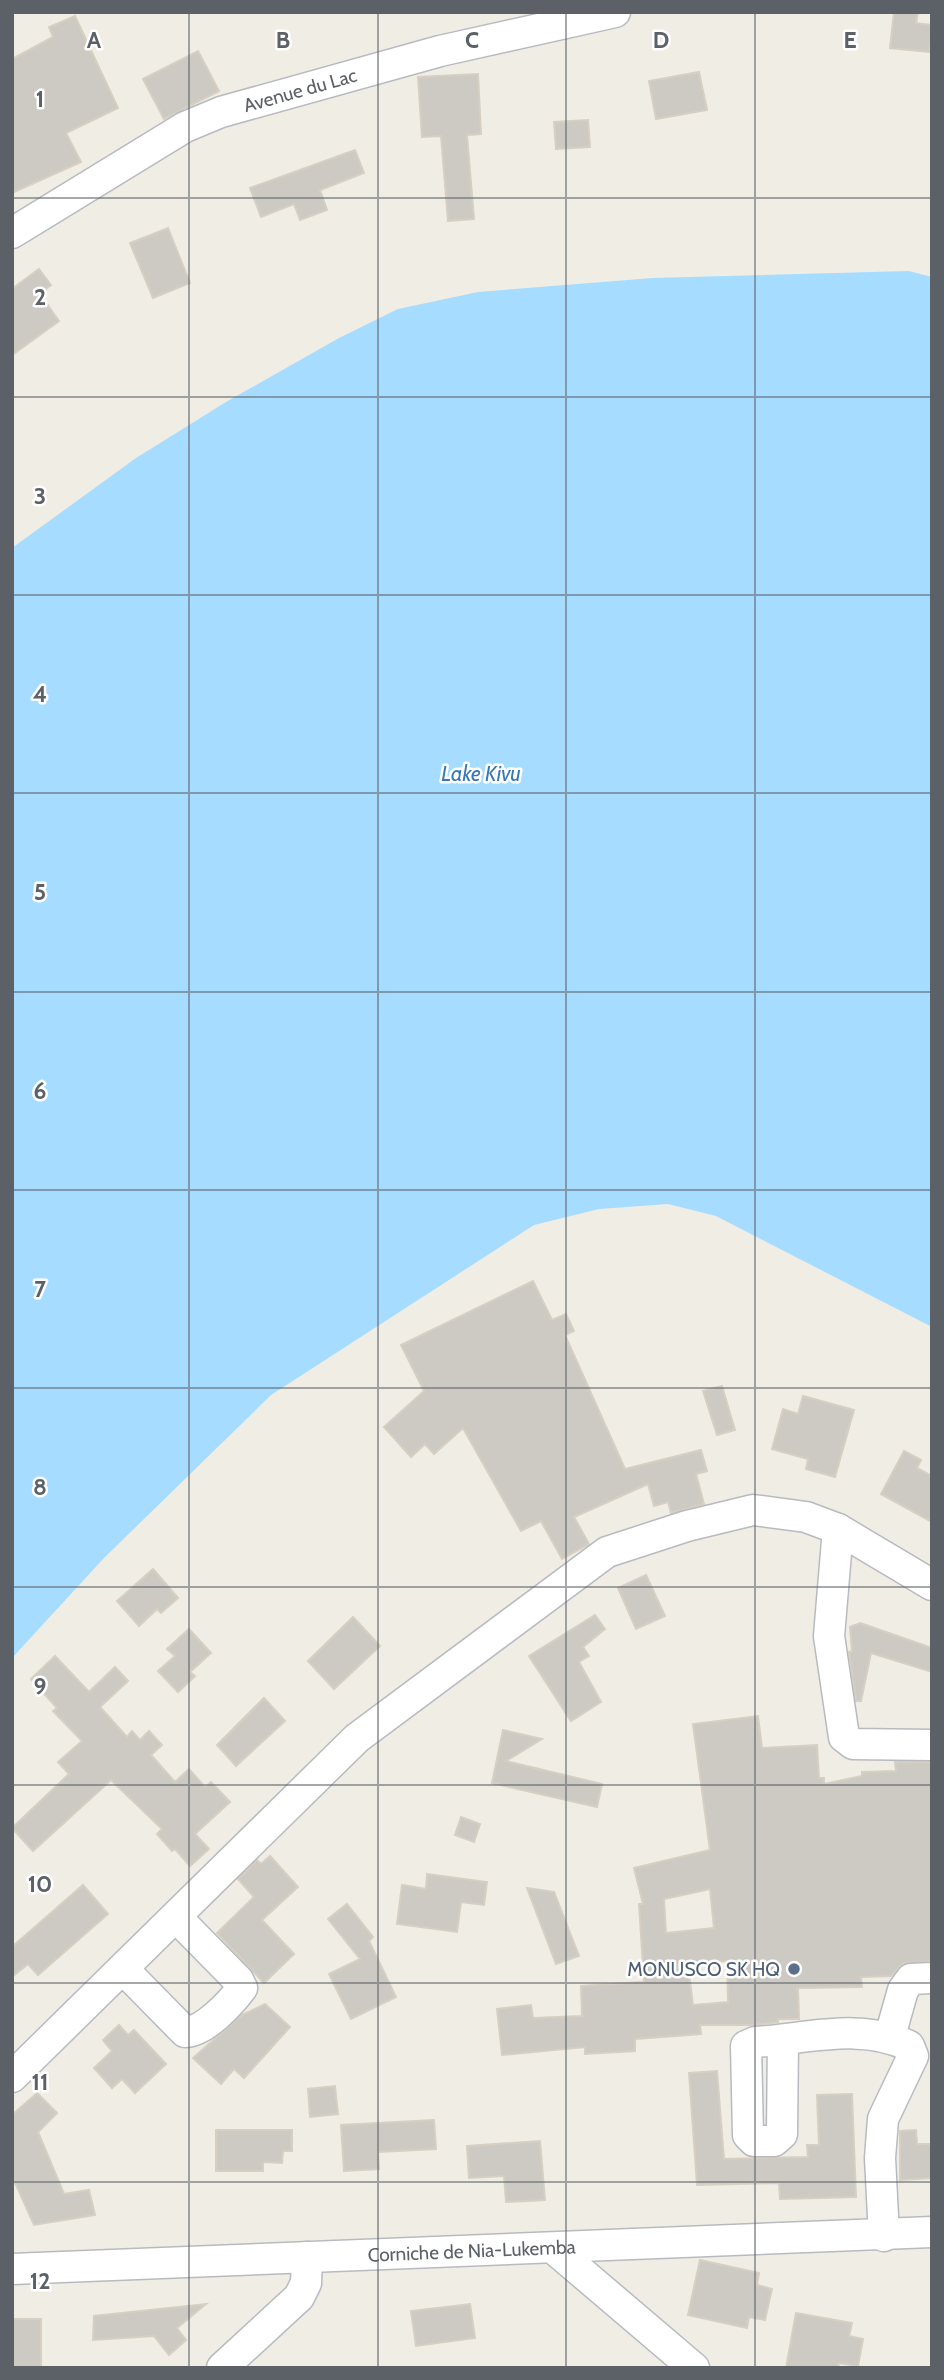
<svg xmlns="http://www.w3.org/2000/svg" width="944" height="2380" font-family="Cabin,sans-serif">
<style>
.water{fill:#a6dcff}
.building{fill:#cdcac4;stroke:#d6cfc2;stroke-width:2;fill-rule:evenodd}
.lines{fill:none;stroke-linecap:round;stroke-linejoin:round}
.minor-casing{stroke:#b7bbc0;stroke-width:33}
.minor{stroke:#fff;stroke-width:30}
.grid{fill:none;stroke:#5c6167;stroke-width:2;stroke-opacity:0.55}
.service-dot{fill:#5c6f8a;stroke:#fff;stroke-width:2.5}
.labels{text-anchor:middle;stroke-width:5;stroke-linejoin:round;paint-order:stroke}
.street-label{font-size:19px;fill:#5c6167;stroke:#fff}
.service-label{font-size:19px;fill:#4e5e75;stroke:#fff;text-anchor:end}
.water-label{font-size:21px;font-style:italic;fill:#3678b1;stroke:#fff}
.grid-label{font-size:23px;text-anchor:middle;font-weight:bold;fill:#5c6167;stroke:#fff;stroke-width:5;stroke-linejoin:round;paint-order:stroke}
</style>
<rect width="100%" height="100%" fill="#f0ede5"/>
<!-- water -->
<polygon class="water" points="909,271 932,277 932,1327 716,1216 668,1204 599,1209 534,1225 271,1395 104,1558 12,1658 12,548 136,458 226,402 339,338 398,309 478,292 653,278"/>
<!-- building -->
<g class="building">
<polygon points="894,12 918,12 916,23 932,25 929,52 890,48"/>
<polygon points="75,16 118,108 66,133 81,162 12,193 12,59 53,37 49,27"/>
<polygon points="198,51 219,91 164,119 143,79"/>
<polygon points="699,72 707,110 656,119 649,81"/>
<polygon points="478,74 481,134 467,135 474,219 448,221 441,136 422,137 418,77"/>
<polygon points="588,120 590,147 556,149 554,122"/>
<polygon points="355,150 364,173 320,190 327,210 300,220 294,204 261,217 250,188"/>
<polygon points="168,228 190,283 153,298 130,243"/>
<polygon points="39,269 51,285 40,294 59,321 12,355 12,289"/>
<polygon points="533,1281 552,1320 566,1314 574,1331 565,1335 625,1469 701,1450 707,1471 696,1474 704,1504 671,1513 668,1502 654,1506 648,1484 574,1517 589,1544 562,1559 541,1521 521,1531 463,1428 434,1454 425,1444 411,1457 384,1427 424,1391 401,1345"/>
<polygon points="722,1386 735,1430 717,1435 703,1391"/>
<polygon points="803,1396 854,1410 835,1477 806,1469 808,1459 772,1449 783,1409 798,1414"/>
<polygon points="904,1451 921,1460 917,1468 932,1476 932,1522 881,1494"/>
<polygon points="153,1569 178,1598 161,1613 157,1609 139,1626 117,1601"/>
<polygon points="646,1575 665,1616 636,1629 618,1588"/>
<polygon points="595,1615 605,1629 583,1647 589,1656 579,1662 601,1702 571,1721 529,1656"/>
<polygon points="353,1617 380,1646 334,1689 308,1661"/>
<polygon points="860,1623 932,1648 932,1672 871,1653 861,1701 856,1701 849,1652 852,1651 850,1627"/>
<polygon points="189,1629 211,1653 190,1672 195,1676 178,1692 158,1671 175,1656 167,1649"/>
<polygon points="55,1656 89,1692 115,1667 128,1681 100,1707 127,1737 132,1731 140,1740 149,1731 162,1745 151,1755 175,1782 189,1769 205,1787 211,1782 230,1802 195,1834 209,1849 190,1866 175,1849 172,1851 157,1834 162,1829 111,1780 33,1851 12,1828 69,1774 58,1762 82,1741 53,1711 57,1708 31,1679"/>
<polygon points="264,1698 285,1721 236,1766 217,1745"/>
<path d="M758,1716l4,32 55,-3 2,33h5v6l38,-8v-4l34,-1 -1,-9h37v199l-29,2 -12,13 -30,1 1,10 -64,1 1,31h-21v3l-25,3h-53l1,9 -66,5v12l-50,3v-7l-83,8 -5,-46 34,-4 2,13 49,-2 -1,-30 63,-4 -5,-78h4l-9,-36 76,-18 -17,-126zM710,1889l4,39 -48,5 -2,-34zM727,1961l1,41 -35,3 -5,-39z"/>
<polygon points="503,1730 542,1739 506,1761 602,1784 597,1807 492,1783"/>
<polygon points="461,1817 480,1824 474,1842 455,1835"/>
<polygon points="270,1856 298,1887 262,1920 294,1954 264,1983 217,1933 254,1897 238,1879 257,1860 261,1864"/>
<polygon points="427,1874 487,1882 484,1905 461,1902 457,1932 397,1924 402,1885 426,1889"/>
<polygon points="83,1885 108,1914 38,1975 28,1964 12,1977 12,1947"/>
<polygon points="527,1888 554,1892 579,1956 556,1964"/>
<polygon points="347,1904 373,1937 369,1941 396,1997 351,2019 329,1974 360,1959 328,1919"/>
<polygon points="265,2004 290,2027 244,2078 234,2069 221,2084 193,2058 242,2015"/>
<polygon points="119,2025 128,2035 134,2030 166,2064 135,2093 122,2079 112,2088 94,2068 112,2051 103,2040"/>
<polygon points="717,2071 724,2159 808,2157 807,2145 819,2145 817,2095 852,2094 856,2197 780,2199 779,2183 697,2185 689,2073"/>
<polygon points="335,2086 338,2114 310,2117 308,2089"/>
<polygon points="37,2093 57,2113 38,2132 64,2194 89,2190 95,2215 34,2225 12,2176 12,2115"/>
<polygon points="434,2120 436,2149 378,2152 379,2169 344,2171 341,2125"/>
<polygon points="216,2130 292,2130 292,2151 283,2151 282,2163 263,2162 263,2171 216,2171"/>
<polygon points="916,2130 917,2144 932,2144 932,2178 900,2180 900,2131"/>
<polygon points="540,2141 545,2200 506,2202 504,2176 469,2178 467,2146"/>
<polygon points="700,2260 759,2273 757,2285 772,2289 765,2320 749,2317 747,2328 688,2315"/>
<polygon points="206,2304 177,2328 186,2340 169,2355 154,2336 93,2340 94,2316"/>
<polygon points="470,2304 475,2338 416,2346 411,2311"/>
<polygon points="796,2313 852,2323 849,2336 863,2339 858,2366 839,2363 838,2368 786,2368"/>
<rect x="12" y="2319" width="29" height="49"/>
</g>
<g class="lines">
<!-- minor casing -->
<g class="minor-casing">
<g id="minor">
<path id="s1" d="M12,233l173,-106 36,-15 219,-61 175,-39"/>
<polyline points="838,1529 829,1636 844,1737 853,1744 932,1745"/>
<path d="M123,1969l62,63c19,0 46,-29 57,-44l-4,-8 -61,-62"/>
<polyline points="890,2036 903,1990 911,1979 932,1978"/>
<path d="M783,2040l-1,94 -8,7h-20l-6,-6 -2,-89 9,-4c50,-3 108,-20 154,4l4,10 -30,63 -3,39 4,78"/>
<polyline points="12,2077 357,1738 607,1552 687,1526 753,1510 806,1517 838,1529 932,1585"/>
<polyline points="553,2248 694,2368"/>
<path id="s2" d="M12,2269l920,-37"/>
<polyline points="222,2368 299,2297 306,2283 307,2257"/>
</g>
</g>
<!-- minor -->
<use href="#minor" class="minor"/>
</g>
<!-- grid -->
<path class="grid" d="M189,12v2356M378,12v2356M566,12v2356M755,12v2356M12,198h920M12,397h920M12,595h920M12,793h920M12,992h920M12,1190h920M12,1388h920M12,1587h920M12,1785h920M12,1983h920M12,2182h920"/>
<!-- markers -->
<circle class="service-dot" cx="794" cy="1969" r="7"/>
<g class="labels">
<!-- street labels -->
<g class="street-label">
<text dy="7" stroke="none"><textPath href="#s1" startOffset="324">Avenue du Lac</textPath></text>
<text dy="7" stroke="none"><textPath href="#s2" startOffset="460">Corniche de Nia-Lukemba</textPath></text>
</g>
<!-- service labels -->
<g class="service-label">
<text x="780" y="1976">MONUSCO SK HQ</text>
</g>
<!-- water labels -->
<g class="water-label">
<text x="481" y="781">Lake Kivu</text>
</g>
</g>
<g class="grid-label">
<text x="94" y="48">A</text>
<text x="283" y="48">B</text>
<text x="472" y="48">C</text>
<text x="661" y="48">D</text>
<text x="850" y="48">E</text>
<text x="40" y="107">1</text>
<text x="40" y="305">2</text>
<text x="40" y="504">3</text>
<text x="40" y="702">4</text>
<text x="40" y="900">5</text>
<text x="40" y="1099">6</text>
<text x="40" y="1297">7</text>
<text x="40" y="1495">8</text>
<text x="40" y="1694">9</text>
<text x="40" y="1892">10</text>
<text x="40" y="2090">11</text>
<text x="40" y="2289">12</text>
</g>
<!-- border -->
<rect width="944" height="2380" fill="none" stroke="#5c6167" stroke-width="28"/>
</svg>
